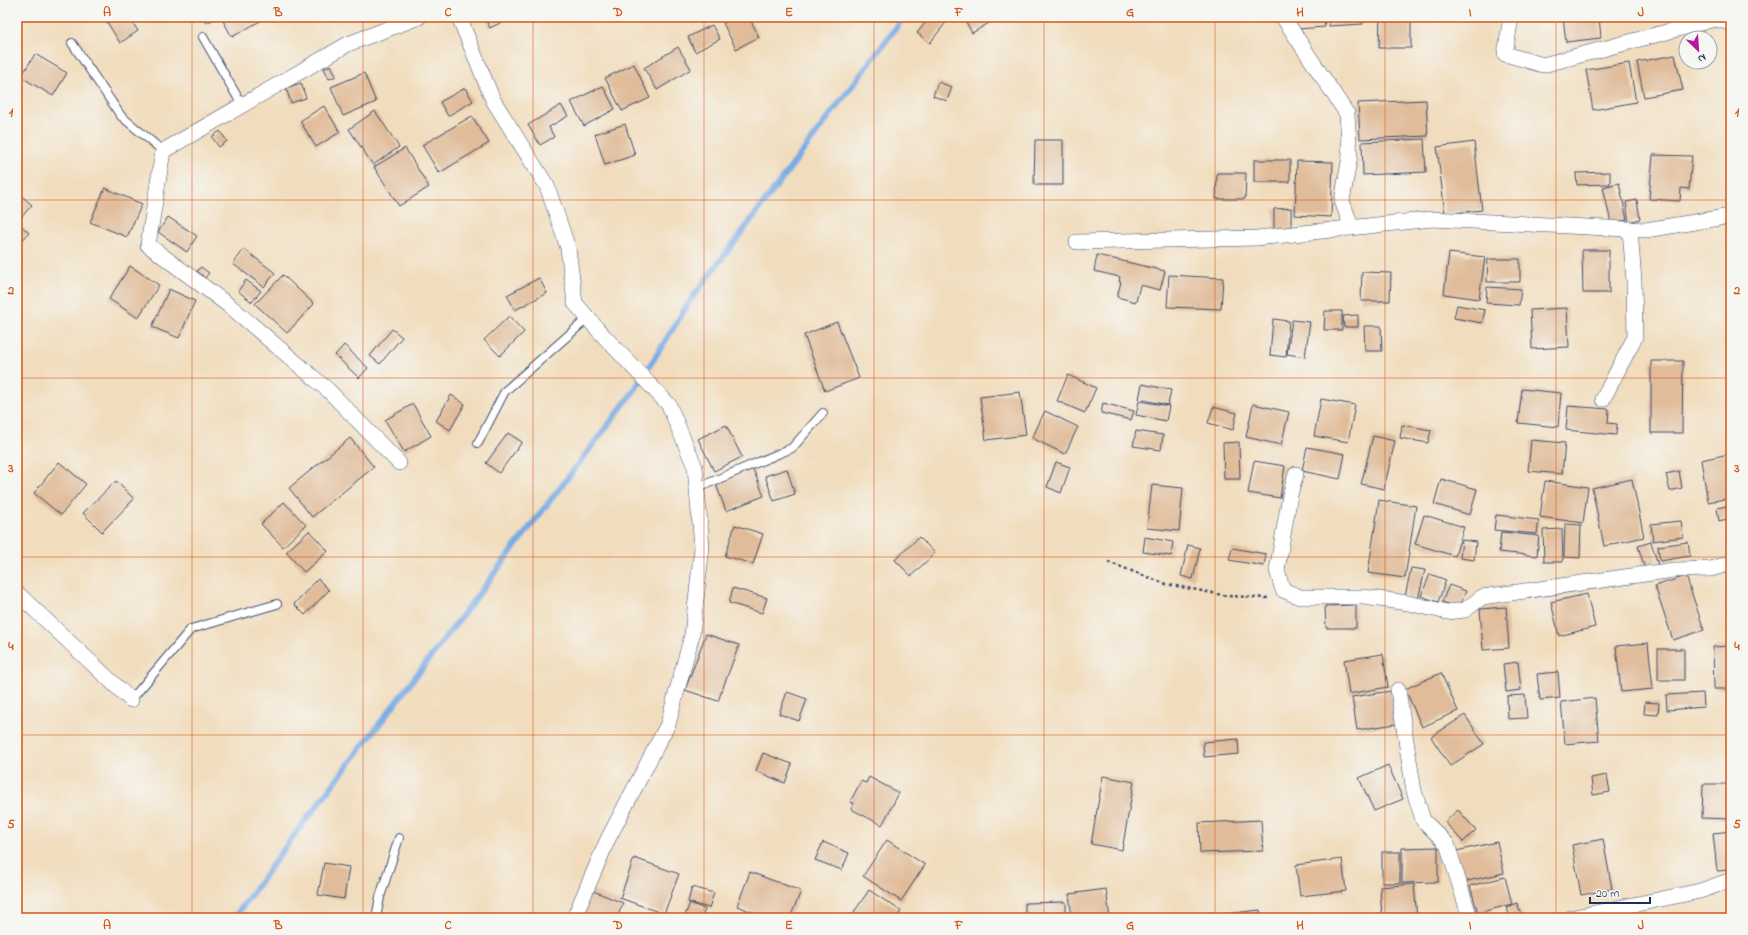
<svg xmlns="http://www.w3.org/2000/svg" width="1748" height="935" font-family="'Indie Flower',sans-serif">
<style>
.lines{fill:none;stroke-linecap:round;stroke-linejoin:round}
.stream{stroke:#79abe5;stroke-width:6}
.building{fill:#e0bc9a}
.lane-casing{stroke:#3b496c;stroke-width:10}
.street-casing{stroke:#3b496c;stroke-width:16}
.path{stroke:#3b496c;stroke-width:2.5;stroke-dasharray:3 3;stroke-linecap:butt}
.lane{stroke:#fff;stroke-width:8}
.street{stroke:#fff;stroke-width:15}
.grid{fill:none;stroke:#d45514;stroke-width:1;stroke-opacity:0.55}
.neatline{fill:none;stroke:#d45514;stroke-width:1.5}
.grid-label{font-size:13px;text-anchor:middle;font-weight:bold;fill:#d45514}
</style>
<rect width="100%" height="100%" fill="#f6f6f2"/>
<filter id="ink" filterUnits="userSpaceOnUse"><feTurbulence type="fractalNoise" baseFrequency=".025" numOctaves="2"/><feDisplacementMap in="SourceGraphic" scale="8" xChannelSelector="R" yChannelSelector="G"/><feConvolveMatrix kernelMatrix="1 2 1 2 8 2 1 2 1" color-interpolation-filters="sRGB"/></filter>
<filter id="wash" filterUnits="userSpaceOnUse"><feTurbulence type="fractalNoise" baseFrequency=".012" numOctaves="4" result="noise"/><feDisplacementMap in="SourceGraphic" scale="16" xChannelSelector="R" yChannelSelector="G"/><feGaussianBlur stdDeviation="0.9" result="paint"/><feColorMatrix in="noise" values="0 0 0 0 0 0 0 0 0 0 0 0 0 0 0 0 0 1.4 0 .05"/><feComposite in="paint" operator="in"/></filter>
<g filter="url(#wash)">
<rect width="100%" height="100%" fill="#f1ddbd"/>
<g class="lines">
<!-- stream -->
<polyline class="stream" points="234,918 286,846 634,391 690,301 904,17"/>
</g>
<g id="blocks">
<!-- building -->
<g class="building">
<polygon points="104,17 129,17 138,31 120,43"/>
<polygon points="203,17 216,17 216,18 206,23"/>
<polygon points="221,17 267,17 232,37"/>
<polygon points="484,17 510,17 510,18 490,28"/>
<polygon points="734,17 749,17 759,37 736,49 723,23"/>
<polygon points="930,17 950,17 930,43 917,33"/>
<polygon points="974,17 999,17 972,33 966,22"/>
<polygon points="1296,17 1324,17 1325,27 1297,29"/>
<polygon points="1329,17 1362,17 1363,24 1329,26"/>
<polygon points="1380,17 1411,17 1411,48 1379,48"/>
<polygon points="1563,17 1599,17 1601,38 1566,42"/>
<polygon points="712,25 720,39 695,52 688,37"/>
<polygon points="678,47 691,69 657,90 644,68"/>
<polygon points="35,54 67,73 53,96 21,77"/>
<polygon points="1675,55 1683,90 1644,97 1637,62"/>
<polygon points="1629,63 1636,102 1593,110 1586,70"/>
<polygon points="634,64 650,98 622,111 605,78"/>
<polygon points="331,65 336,76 329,79 324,68"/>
<polygon points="364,73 376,102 343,116 331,87"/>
<polygon points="938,82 952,87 947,101 933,96"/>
<polygon points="301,83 306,98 291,103 286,88"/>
<polygon points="603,86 615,109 584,126 571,102"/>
<polygon points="465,88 473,101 448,116 440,102"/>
<polygon points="1426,100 1428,136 1360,139 1358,103"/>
<polygon points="561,105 568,116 549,127 554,137 540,145 528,125"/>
<polygon points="324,106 340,132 316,147 300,121"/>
<polygon points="375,111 399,147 373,165 349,129"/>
<polygon points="472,116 489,143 439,173 422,145"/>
<polygon points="625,124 635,155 605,165 595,134"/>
<polygon points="220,131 227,141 219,147 212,137"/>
<polygon points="1424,139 1426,172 1363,175 1362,142"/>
<polygon points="1035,140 1063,140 1063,185 1034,185"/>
<polygon points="1474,142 1482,210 1445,214 1437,147"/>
<polygon points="405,148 429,187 399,206 374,167"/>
<polygon points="1653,155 1692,156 1689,189 1681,188 1680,201 1649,199"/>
<rect x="1254" y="160" width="36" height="22"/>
<polygon points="1297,161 1333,162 1331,217 1295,215"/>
<polygon points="1610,172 1610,184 1577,185 1576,173"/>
<polygon points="1217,173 1246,173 1245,199 1216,199"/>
<polygon points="1619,183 1627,220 1611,223 1603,187"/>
<polygon points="105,188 142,204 127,237 90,222"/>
<polygon points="17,192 32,205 17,222 29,233 17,246"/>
<polygon points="1637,200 1640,219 1629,222 1626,202"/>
<polygon points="1291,208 1291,232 1274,232 1274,209"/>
<polygon points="168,217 197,236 187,252 158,232"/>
<polygon points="244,249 275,273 264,287 233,264"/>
<polygon points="1582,250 1609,250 1609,293 1583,293"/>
<polygon points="1449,253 1485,257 1479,299 1444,294"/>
<polygon points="1097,255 1165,271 1160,290 1140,285 1136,302 1117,297 1121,282 1119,282 1120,277 1094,271"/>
<polygon points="1488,259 1520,259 1520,282 1487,282"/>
<polygon points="130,266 159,285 138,318 109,299"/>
<polygon points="201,267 209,273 205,278 197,271"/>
<polygon points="1362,272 1391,273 1390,301 1361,301"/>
<polygon points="283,275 314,304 287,333 255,304"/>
<polygon points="1169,275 1223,278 1221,309 1167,307"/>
<polygon points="539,278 547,293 515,310 507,295"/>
<polygon points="246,280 261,291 252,302 238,291"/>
<polygon points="1487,287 1521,289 1519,305 1486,303"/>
<polygon points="169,289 195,301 179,338 152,327"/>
<polygon points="1457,305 1485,310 1482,323 1454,318"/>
<polygon points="1567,308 1569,347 1532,349 1530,310"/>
<polygon points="1325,311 1342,311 1342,330 1324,330"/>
<polygon points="1358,315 1358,327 1344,327 1343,316"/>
<polygon points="509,316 524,332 500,356 484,340"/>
<polygon points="1273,319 1289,321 1286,357 1270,355"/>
<polygon points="1292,320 1310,322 1305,357 1287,354"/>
<polygon points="837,322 859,378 825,391 804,335"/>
<polygon points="1364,326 1381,326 1382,351 1365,351"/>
<polygon points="392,329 402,337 380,364 370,356"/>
<polygon points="344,345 368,368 359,378 335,355"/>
<polygon points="1651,361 1683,361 1682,433 1651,433"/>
<polygon points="1068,375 1096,388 1085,413 1057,401"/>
<polygon points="1142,384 1171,390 1168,405 1139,399"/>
<polygon points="1522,389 1561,393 1558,427 1518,423"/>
<polygon points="1020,392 1026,435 986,440 980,397"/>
<polygon points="451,395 465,404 450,430 436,421"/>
<polygon points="1321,399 1355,405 1348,442 1314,436"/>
<polygon points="1139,401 1169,406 1166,421 1136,415"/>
<polygon points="1103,403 1134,411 1131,420 1101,413"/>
<polygon points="413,404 431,436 404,452 385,420"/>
<polygon points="1253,404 1289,412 1281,445 1246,437"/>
<polygon points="1568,406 1609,409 1608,423 1617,424 1616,435 1566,430"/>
<polygon points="1213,407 1237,413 1233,430 1208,423"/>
<polygon points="1045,411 1078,427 1065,454 1032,438"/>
<polygon points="726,425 742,457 714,471 698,439"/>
<polygon points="1402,425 1431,430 1428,443 1400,438"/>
<polygon points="1136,431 1163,435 1161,450 1133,446"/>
<polygon points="508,433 522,442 499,473 486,463"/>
<polygon points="1373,436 1395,441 1384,489 1361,484"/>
<polygon points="350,438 374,467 312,517 289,488"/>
<polygon points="1531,440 1565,443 1562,474 1528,471"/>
<polygon points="1239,442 1240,479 1224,479 1223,443"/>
<polygon points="1307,447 1345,454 1340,479 1302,471"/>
<polygon points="1729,454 1731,466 1731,498 1708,502 1701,460"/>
<polygon points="1254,461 1285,466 1280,498 1248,493"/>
<polygon points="59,462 86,484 61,515 34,493"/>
<polygon points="1056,462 1070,467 1061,493 1047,487"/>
<polygon points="753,469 764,496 726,511 716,484"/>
<polygon points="787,469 795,494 774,501 765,476"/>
<polygon points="1679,471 1682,488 1670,491 1666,474"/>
<polygon points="1441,479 1477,489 1470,515 1434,504"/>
<polygon points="1632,479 1644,537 1604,546 1592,488"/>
<polygon points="116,481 134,499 102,532 83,513"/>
<polygon points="1545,481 1588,487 1583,523 1540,517"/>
<polygon points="1152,485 1183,488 1179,531 1147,528"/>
<polygon points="1379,500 1416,506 1405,578 1368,573"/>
<polygon points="284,502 306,525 283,547 261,524"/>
<polygon points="1731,505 1731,518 1719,521 1717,508"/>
<polygon points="1424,515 1464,527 1455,556 1415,544"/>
<polygon points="1496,515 1539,520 1537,534 1494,530"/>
<polygon points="1681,521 1683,537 1653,541 1651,524"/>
<polygon points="1565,524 1581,525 1580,558 1564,557"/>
<polygon points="735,525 763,534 753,564 725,556"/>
<polygon points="1562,529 1563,562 1544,562 1543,530"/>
<polygon points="309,531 328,551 304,572 286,552"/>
<polygon points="1501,532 1539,536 1537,556 1499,552"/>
<polygon points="919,537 935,553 911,576 895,560"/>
<polygon points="1145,537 1173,542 1171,556 1143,552"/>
<polygon points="1462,540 1476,542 1474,560 1460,558"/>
<polygon points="1651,542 1658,565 1645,569 1638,546"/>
<polygon points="1688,542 1690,556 1660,561 1658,546"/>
<polygon points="1188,545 1200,548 1193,579 1181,576"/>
<polygon points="1232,548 1266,554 1264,566 1229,560"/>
<polygon points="1411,568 1425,570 1418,600 1405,597"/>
<polygon points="1430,574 1446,580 1438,602 1421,596"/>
<polygon points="1686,576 1704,630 1673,640 1655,586"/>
<polygon points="318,579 329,590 305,615 294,604"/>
<polygon points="1449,585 1466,591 1459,608 1442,602"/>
<polygon points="733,588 767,598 762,613 729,603"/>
<polygon points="1587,594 1595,627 1559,636 1551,602"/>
<polygon points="1356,605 1356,628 1326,628 1325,606"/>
<polygon points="1506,607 1509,648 1483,650 1480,609"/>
<polygon points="706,634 739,645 718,701 685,690"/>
<polygon points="1648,643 1653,689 1621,692 1616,646"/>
<polygon points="1731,646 1731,689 1714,689 1713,647"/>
<rect x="1658" y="649" width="26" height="31"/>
<polygon points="1383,654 1388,687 1349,694 1344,660"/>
<polygon points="1518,662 1521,690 1506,692 1503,664"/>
<polygon points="1558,672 1560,698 1540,700 1537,674"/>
<polygon points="1441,673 1458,711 1422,727 1405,689"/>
<polygon points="1391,691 1396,724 1357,730 1352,697"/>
<polygon points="787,692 807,699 799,721 779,714"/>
<polygon points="1703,693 1704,707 1667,710 1666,695"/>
<polygon points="1525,695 1527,718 1508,719 1507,696"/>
<polygon points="1595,698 1599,741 1565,744 1561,702"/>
<polygon points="1645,702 1659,703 1658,715 1644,714"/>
<polygon points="1465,715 1484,744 1450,766 1431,737"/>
<polygon points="1238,739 1239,754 1204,757 1203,742"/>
<polygon points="763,753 792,764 785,783 756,771"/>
<polygon points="1388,765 1403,799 1374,811 1359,778"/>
<polygon points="1607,775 1610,792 1593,795 1591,778"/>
<polygon points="1103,776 1134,782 1122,850 1091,844"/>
<polygon points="869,777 899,793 882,825 851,809 854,803 850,802 861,781 866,783"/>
<polygon points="1703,784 1731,784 1731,819 1702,818"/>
<polygon points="1458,810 1476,830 1463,842 1445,822"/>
<polygon points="1261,820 1263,851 1200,853 1199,823"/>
<polygon points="1731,831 1731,870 1717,871 1713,833"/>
<polygon points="1603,839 1612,889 1581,895 1572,845"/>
<polygon points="887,840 925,865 901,901 863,876"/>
<polygon points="823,842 849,853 842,870 815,860"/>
<polygon points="1497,842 1504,873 1463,882 1456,851"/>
<polygon points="1438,847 1438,882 1402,883 1402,848"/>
<rect x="1382" y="852" width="18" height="31"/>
<polygon points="634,858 679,874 664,914 620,898"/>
<polygon points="1342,859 1346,891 1300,896 1296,865"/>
<polygon points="324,863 349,867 344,899 318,895"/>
<polygon points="750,872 801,891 790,918 768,918 737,906"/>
<polygon points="1505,877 1512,904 1478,913 1470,886"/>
<polygon points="1414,884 1417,918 1382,918 1380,887"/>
<polygon points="692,887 714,893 709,908 688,902"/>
<polygon points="1106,889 1110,918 1072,918 1069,894"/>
<polygon points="591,890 623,903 617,918 579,918"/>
<polygon points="869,890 901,911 897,918 850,918"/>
<polygon points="1066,902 1066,918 1025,918 1025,903"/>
<polygon points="690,903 705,909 702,918 684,918"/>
<polygon points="1517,903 1522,917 1511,918 1506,907"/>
<polygon points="1260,910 1261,918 1225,918 1224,914"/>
</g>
</g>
</g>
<g filter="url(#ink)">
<use href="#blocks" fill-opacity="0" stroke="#3b496c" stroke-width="1"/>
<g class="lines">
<!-- lane casing -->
<g class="lane-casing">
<g id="lane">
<polyline points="203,37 242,105"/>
<polyline points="72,43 121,116 163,151"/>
<polyline points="478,443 505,391 588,318"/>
<polyline points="697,488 792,448 823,413"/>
<polyline points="131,700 191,629 277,604"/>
<polyline points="376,918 380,897 399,838"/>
</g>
</g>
<!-- street casing -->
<g class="street-casing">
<g id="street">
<polyline points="459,17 493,100 547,186 568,248 575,303 599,331 669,405 695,467 702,547 692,635 668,724 608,839 574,918"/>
<polyline points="1283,17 1347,114 1350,156 1342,201 1352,228"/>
<polyline points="1511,17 1505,54 1543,65 1715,19 1731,23"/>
<polyline points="1077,242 1257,238 1432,219 1646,230 1731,216"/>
<polyline points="1603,399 1635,337 1634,281 1630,229"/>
<polyline points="399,463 328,390 231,307 148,245 163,151 348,44 419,17"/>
<polyline points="1296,474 1290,495 1277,570 1283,590 1300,597 1363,597 1408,603 1447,612 1465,610 1482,597 1674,570 1711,569 1731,563"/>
<polyline points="17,593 131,700"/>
<polyline points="1398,690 1414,791 1423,820 1447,844 1470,918"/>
<polyline points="1570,918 1700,891 1731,880"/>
</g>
</g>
<!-- path -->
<polyline class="path" points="1108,562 1166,584 1228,596 1269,598"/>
<!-- lane -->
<use href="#lane" class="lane"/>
<!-- street -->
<use href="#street" class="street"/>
</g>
</g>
<!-- grid -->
<path class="grid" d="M192,17v901M363,17v901M533,17v901M704,17v901M874,17v901M1044,17v901M1215,17v901M1385,17v901M1556,17v901M17,200h1714M17,378h1714M17,557h1714M17,735h1714"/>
<!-- margin -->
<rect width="1748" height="935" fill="none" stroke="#f6f6f2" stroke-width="44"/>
<!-- north arrow -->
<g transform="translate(1698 50) rotate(155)"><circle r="19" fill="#f6f6f2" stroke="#9ea6b7"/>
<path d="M0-3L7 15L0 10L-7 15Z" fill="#b5179e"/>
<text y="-6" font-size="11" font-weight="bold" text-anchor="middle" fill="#1b2f5e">N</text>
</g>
<!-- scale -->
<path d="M1590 897v6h60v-6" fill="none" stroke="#1b2f5e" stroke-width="2"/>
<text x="1596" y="897" font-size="12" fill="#1b2f5e" stroke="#f6f6f2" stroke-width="3" paint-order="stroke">20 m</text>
<rect x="22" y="22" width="1704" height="891" class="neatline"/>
<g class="grid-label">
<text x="107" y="16">A</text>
<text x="278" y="16">B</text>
<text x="448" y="16">C</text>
<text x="618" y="16">D</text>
<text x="789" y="16">E</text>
<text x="959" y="16">F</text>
<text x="1130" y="16">G</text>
<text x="1300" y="16">H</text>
<text x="1470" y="16">I</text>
<text x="1641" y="16">J</text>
<text x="11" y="116">1</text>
<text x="1737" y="116">1</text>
<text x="11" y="294">2</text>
<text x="1737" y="294">2</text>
<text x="11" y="472">3</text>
<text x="1737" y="472">3</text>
<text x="11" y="650">4</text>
<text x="1737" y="650">4</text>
<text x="11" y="828">5</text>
<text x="1737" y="828">5</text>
<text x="107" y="929">A</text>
<text x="278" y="929">B</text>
<text x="448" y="929">C</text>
<text x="618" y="929">D</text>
<text x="789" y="929">E</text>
<text x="959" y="929">F</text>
<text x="1130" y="929">G</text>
<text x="1300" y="929">H</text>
<text x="1470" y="929">I</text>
<text x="1641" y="929">J</text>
</g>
</svg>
